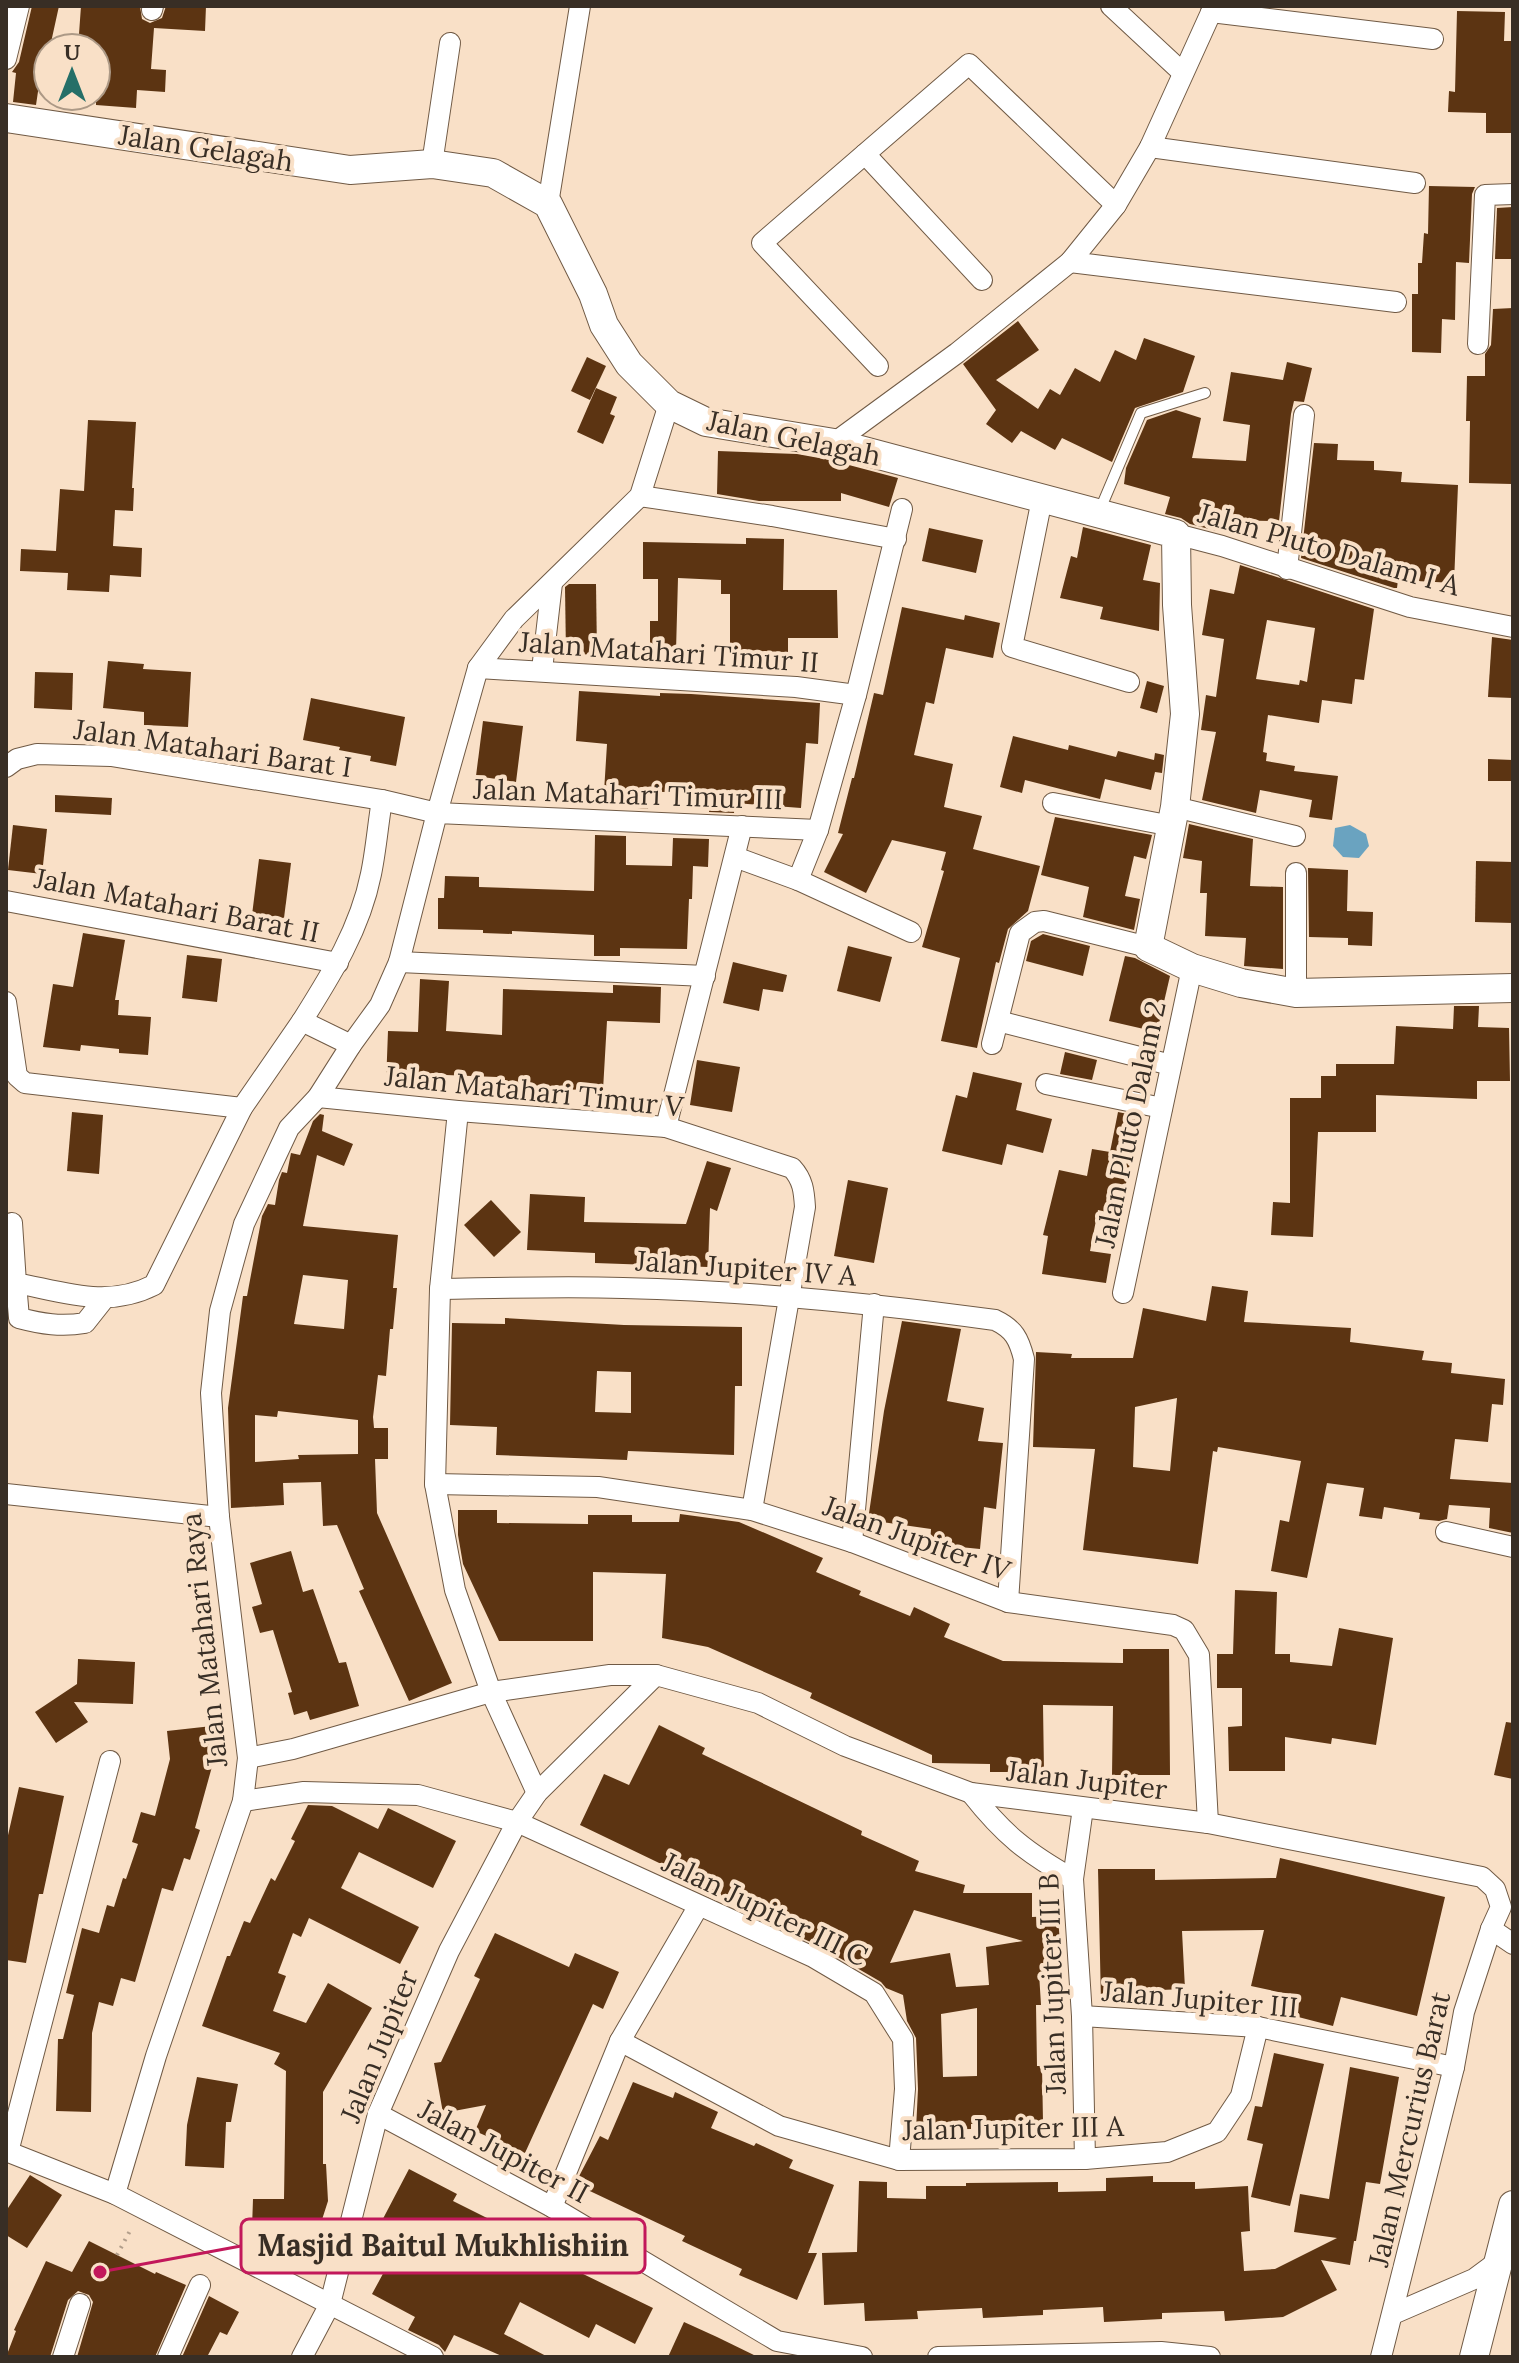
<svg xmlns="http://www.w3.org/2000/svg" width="1519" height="2363" font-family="Lora,serif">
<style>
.water{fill:#6aa3c0}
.building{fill:#5c3412;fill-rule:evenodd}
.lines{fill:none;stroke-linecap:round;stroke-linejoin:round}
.lane-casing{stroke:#705a45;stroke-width:12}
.street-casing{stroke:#705a45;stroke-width:22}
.secondary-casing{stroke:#705a45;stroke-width:30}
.path{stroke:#b29e8b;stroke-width:4;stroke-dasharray:2 6;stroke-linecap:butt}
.lane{stroke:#fff;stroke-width:10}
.street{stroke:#fff;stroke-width:20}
.secondary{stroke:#fff;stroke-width:28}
.labels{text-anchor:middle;stroke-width:8;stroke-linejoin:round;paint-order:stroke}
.street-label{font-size:28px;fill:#382e25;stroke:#f9e0c7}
.leader{fill:none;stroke:#c2185b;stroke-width:3}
.callout-dot{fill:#c2185b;stroke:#f9e0c7;stroke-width:3}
.callout{fill:#f9e0c7;stroke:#c2185b;stroke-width:3}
.callout-label{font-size:30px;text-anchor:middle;font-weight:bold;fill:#382e25}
</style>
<rect width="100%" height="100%" fill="#f9e0c7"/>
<!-- water -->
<polygon class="water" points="1350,825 1366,834 1369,846 1359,858 1343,857 1333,846 1335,828"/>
<!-- building -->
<g class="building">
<polygon points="32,6 59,6 43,79 40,78 36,105 13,102 16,73 12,72 19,62"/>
<polygon points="81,6 140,6 142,19 150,23 162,18 166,6 206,6 205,31 154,28 151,69 166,70 165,92 137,90 136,108 96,105 96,48 78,48"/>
<polygon points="1457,11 1505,12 1504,41 1513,41 1512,133 1486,133 1486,113 1448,112 1449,91 1455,92"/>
<polygon points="1429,186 1475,187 1472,194 1469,263 1456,262 1455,320 1442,319 1441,353 1412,352 1412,294 1418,294 1418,263 1422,263 1424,233 1428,234"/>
<polygon points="1513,207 1513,259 1495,259 1497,208"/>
<polygon points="1513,308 1512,484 1469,483 1470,421 1466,421 1467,376 1485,376 1485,354 1491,345 1493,309"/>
<polygon points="1018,321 1039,350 996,380 1038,409 1050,389 1060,395 1075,368 1100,382 1115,350 1136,360 1144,338 1195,356 1183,392 1135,408 1112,462 1062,438 1055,450 1021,431 1012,443 986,424 996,410 963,364"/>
<polygon points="587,357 606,366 590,400 571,391"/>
<polygon points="1287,362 1312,368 1304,402 1294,401 1291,414 1279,521 1218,520 1217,531 1190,524 1181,518 1165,514 1170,497 1124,484 1126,468 1147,420 1176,410 1201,418 1192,458 1246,461 1250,425 1223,421 1231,372 1283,380"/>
<polygon points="596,388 617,397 610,414 615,416 603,444 577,432"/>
<polygon points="88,420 136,422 132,488 134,488 133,511 115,510 113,546 142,548 141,577 110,575 109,592 67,590 68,573 20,571 21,549 56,551 60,489 84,491"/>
<polygon points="1314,443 1338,444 1337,460 1374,461 1374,470 1402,472 1401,482 1458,485 1454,583 1398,580 1397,588 1394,588 1301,558"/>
<polygon points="718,451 797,454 830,460 898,478 889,507 841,493 841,501 759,501 717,494"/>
<polygon points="1083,527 1151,545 1143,580 1160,583 1159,631 1100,619 1103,607 1060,598 1071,556 1077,558"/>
<polygon points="929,528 983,540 976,573 922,561"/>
<polygon points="746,538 784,539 783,590 837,590 838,638 788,638 788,652 730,651 730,594 721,594 721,580 678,578 676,651 650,651 650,621 658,621 658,579 643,579 643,542 746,544"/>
<path d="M1240,565l134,44 -10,71 -9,-1 -3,25 -30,-4 -3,23 -51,-8 -5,37 4,1 -1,8 29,5 -1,5 44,5 -6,44 -23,-3 3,-17 -52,-10 -4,23 -54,-13 14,-68 -15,-2 5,-35 10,2 8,-58 -22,-4 8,-46 24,5zM1267,620l48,8 -8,54 -7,-2 -1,5 -43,-6z"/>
<polygon points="569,584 596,584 597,654 566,655 565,587"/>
<polygon points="902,607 964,620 965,615 1000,623 993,658 946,648 934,704 926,702 914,755 953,764 944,807 982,816 973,849 1040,866 1028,911 1008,929 999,963 996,962 977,1048 941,1041 960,958 922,947 944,871 941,870 946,852 892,840 866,893 824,872 843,834 838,833 852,778 854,778 874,693 883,695"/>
<polygon points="1492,637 1513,640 1513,698 1488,697"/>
<polygon points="108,661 144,664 143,669 191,672 188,727 144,725 144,712 103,708"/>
<polygon points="35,672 73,673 72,710 34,708"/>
<polygon points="1147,681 1164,686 1157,713 1140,708"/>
<polygon points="579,691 660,696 660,693 691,694 820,703 818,744 806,743 801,808 735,803 734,813 709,812 710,795 649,791 648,809 627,807 628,794 604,792 607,744 576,741"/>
<polygon points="311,698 405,717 396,766 370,761 371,756 339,750 340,747 303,740"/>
<polygon points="483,721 523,726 516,782 476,776"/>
<polygon points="1013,736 1068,750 1069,745 1116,757 1118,751 1154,760 1155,753 1164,755 1162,773 1155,772 1151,790 1105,779 1100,799 1025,780 1022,793 1000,787"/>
<polygon points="1488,759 1513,760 1513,781 1488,781"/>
<polygon points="55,795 112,798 111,815 55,812"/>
<polygon points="1055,817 1152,835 1146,859 1134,856 1125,896 1140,899 1134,930 1083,917 1089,887 1041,875"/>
<polygon points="1189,824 1253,839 1250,886 1283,887 1283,969 1244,966 1246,938 1205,936 1207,893 1200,893 1202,861 1183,858"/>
<polygon points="13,825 47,829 42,874 8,870"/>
<polygon points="595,835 626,836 626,865 672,866 673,838 709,839 708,867 693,866 692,899 689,899 687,949 620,948 620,956 594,956 594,935 512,931 512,934 483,933 483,930 438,929 438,898 444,898 445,876 479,877 479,887 594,891"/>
<polygon points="259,859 291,863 284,918 252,915"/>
<polygon points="1476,861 1513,862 1513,923 1475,922"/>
<polygon points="1308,868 1348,870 1347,911 1373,912 1372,946 1348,945 1348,938 1309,937"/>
<polygon points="83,933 125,940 115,1000 119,1000 118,1015 151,1017 148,1055 119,1053 119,1049 81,1045 80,1051 43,1047 53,984 73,987"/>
<polygon points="1043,934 1090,946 1083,976 1026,961 1031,941"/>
<polygon points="848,946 892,957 880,1002 837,991"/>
<polygon points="187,955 222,959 217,1002 182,998"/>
<polygon points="1125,956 1135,958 1170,976 1157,1032 1109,1021"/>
<polygon points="733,962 787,975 783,992 763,989 759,1011 723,1003"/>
<polygon points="420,979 449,981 446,1031 502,1035 503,989 613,993 613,985 661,987 660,1023 607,1021 603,1090 528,1089 497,1086 497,1077 446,1075 446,1085 386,1084 388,1031 418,1032"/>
<polygon points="1454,1006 1479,1006 1478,1027 1509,1028 1510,1081 1477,1081 1477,1099 1376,1095 1376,1132 1318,1132 1313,1237 1271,1235 1273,1202 1290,1203 1290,1098 1321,1098 1321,1076 1336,1076 1336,1064 1394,1064 1396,1026 1453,1029"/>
<polygon points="1065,1052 1097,1060 1092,1080 1060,1074"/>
<polygon points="697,1060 740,1067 732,1112 690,1105"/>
<polygon points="973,1072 1022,1083 1016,1110 1052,1119 1043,1153 1007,1144 1002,1165 942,1151 956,1095 967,1098"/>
<polygon points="72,1112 103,1115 99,1174 67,1171"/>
<polygon points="1118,1112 1142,1117 1136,1148 1133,1147 1120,1215 1098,1210 1090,1251 1111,1254 1106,1283 1042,1274 1048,1236 1043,1235 1059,1170 1087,1176 1092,1149 1110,1152"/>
<path d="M320,1114l4,1 -2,16 31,13 -9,22 -27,-11 -14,71 95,9 -5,53h4l-4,41h-3l-4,47 -8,-1 -5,42 1,11h14v31h-13l2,54 75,170 -43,18 -50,-110 5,-2 -27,-64 -14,1 -2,-44 -38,1 1,22 -53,3 -3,-100 15,-112h4l15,-80 6,-12 7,1 4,-25 3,-8 5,1 4,-20 9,2 13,-34zM303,1275l45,5 -4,49 -50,-5zM278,1411l80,9v34l-60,1 1,4 -44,3v-47l22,2z"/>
<polygon points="707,1161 731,1168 717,1211 710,1208 708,1267 595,1263 595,1253 527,1250 530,1194 585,1197 584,1222 686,1224"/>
<polygon points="848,1180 888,1188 874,1263 834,1256"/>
<polygon points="491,1200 521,1232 494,1257 464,1225"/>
<path d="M1212,1286l36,5 -4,31 107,6 -1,14 74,9 -2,9 30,3 -1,10 54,6 -2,26 -11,-1 -4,38 -33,-3 -5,40 63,4v50l-24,-5 1,-20 -41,-3 -2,14 -8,2 -20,-2 1,-6 -36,-6 -2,12 -23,-3 5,-28 -37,-5 -20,95 -36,-7 9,-51 9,2 12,-61 -83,-14 -1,5 -4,-1 -15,113 -115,-14 12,-101 -62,-2 3,-95 36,2 -1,4h62l10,-50 63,13zM1177,1398l-7,73 -37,-4 2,-60z"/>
<path d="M505,1318l119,7 118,2v59h-7l-1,69 -106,-4 -1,9 -131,-5 1,-28 -47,-2 2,-102 53,1zM597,1371l34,1v41l-36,-1z"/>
<polygon points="902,1321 961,1329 947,1401 984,1408 978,1441 1003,1443 996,1509 984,1507 980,1549 930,1544 931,1529 868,1520 884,1411"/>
<polygon points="458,1510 497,1510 497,1523 588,1524 588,1515 632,1515 632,1522 679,1522 680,1514 739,1522 823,1558 816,1572 861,1591 859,1595 910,1616 914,1607 950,1624 944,1637 1003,1661 1123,1663 1123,1649 1169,1649 1170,1775 1112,1775 1113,1706 1043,1705 1044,1772 990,1772 990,1764 932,1763 932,1755 810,1698 812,1693 708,1647 662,1638 666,1574 593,1572 593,1641 499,1641 463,1564 458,1535"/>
<polygon points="291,1551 303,1592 313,1589 339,1663 346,1662 359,1706 310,1720 307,1711 294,1715 288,1693 292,1692 273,1630 260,1633 252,1607 262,1604 250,1563"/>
<polygon points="1235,1590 1277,1592 1275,1654 1290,1654 1290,1662 1332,1666 1339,1628 1393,1638 1376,1745 1332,1738 1331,1744 1285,1737 1285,1771 1229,1771 1228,1727 1242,1726 1242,1688 1217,1688 1217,1654 1233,1654"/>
<polygon points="78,1659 135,1662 133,1704 74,1702 88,1722 56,1743 35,1712 77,1684"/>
<polygon points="1506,1722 1513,1723 1513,1779 1494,1775"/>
<path d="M659,1725l46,23 -3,6 160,77 -1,4 58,26 -4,10 50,14 -2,8h69v24l26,-1 4,56 -23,1 2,32h-5l1,61h5l1,56 -72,2v5l-55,1 2,-41 -2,-51 -9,-17 -4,-26 -17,-7 -5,-6 -62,-36 -73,-34 3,-5 -45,-19 1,-3 -125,-60 24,-51 25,11zM914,1910l109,31 -37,6 3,38 -33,2 -6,-34 -60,10zM977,2008v68l-34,1 -2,-63z"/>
<polygon points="212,1726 216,1762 213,1763 195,1828 200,1830 190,1860 184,1858 173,1891 162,1888 135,1982 121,1978 113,2006 99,2002 92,2033 91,2112 56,2111 58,2039 63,2039 74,1995 66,1993 82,1928 99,1933 107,1905 114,1907 123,1878 126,1879 138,1844 132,1842 141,1812 155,1816 170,1759 167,1731"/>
<polygon points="19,1787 64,1796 43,1894 39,1894 26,1963 6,1960 6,1844"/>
<polygon points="308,1805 332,1806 378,1829 388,1808 456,1841 433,1888 359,1852 341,1888 419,1927 400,1964 309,1918 301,1937 293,1933 278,1973 286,1976 273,2011 306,2023 328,1983 372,2008 323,2092 323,2164 326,2164 328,2201 310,2257 252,2228 253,2199 284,2199 286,2071 274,2064 280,2053 202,2026 227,1956 230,1956 244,1921 250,1923 271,1878 275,1881 295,1841 291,1839"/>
<polygon points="1280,1858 1445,1897 1417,2016 1341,1997 1333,2026 1279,2012 1283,1993 1251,1986 1264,1930 1182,1931 1185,1989 1136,1991 1136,2001 1101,2002 1098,1869 1155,1869 1155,1880 1276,1878"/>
<polygon points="495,1933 569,1967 575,1953 619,1972 603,2009 593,2004 525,2153 475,2131 486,2105 443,2113 434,2063 441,2062 480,1979 474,1976"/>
<polygon points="1274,2053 1324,2064 1290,2206 1251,2197 1263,2144 1247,2140 1255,2106 1262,2107"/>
<polygon points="1350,2067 1399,2077 1380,2184 1366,2182 1356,2241 1354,2241 1350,2265 1321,2260 1337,2290 1283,2317 1225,2321 1224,2311 1162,2313 1162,2319 1104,2322 1103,2307 1043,2310 1043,2315 983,2318 982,2308 917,2311 918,2319 865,2321 864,2303 824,2305 822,2253 857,2252 859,2181 887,2182 887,2198 926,2199 926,2186 966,2186 966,2183 1058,2182 1058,2192 1106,2191 1106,2178 1153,2176 1153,2182 1195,2182 1195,2189 1248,2186 1250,2231 1241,2232 1244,2271 1275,2269 1337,2238 1294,2232 1300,2194 1329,2199"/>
<polygon points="197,2077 238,2084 231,2122 226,2122 224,2168 185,2166 187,2125"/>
<polygon points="633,2082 673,2098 675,2092 718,2112 711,2128 754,2146 756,2143 793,2160 789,2168 834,2185 808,2253 817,2253 797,2300 739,2275 742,2269 682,2241 685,2236 575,2184 600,2136 608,2140"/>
<polygon points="409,2169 457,2194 453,2201 503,2226 499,2233 653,2308 635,2344 596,2324 589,2338 520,2302 504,2334 548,2357 504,2357 454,2335 445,2352 439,2345 408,2330 415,2317 372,2294 398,2246 375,2234"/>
<polygon points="30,2175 62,2195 27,2248 6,2235 6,2211"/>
<polygon points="89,2241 155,2274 156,2272 186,2285 155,2357 77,2357 93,2302 89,2295 78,2291 68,2300 50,2357 6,2357 16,2331 14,2330 46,2261 72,2272"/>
<polygon points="209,2296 239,2312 227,2335 220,2332 207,2357 182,2357"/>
<polygon points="684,2322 717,2337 758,2357 668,2357"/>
</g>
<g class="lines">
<!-- lane casing -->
<g class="lane-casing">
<polyline id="lane" points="1099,512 1141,413 1205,393"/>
</g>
<!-- street casing -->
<g class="street-casing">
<g id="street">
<polyline points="1111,6 1183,73"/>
<polyline points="152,10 153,6"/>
<polyline points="1211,12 1433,39"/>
<polyline points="6,59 19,6"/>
<polyline points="1150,147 1415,183"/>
<polyline points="865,154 982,280"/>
<polyline points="432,164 450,43"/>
<polyline points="548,204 580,6"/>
<polyline points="1070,262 1396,302"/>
<polyline points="1478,344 1485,195 1513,194"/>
<polyline points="878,366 762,243 969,64 1116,205"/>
<polyline points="834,443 957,353 1070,262 1116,205 1150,147 1214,6"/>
<polyline points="640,496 772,516 896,539"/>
<polyline points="1042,499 1012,647 1129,682"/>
<polyline points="1176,534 1222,546 1410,607 1513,627"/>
<polyline points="1287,569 1304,415"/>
<polyline points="478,668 796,687 856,695"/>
<polyline points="542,670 552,583"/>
<polyline points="6,767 17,759 37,754 111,756 382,800"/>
<polyline points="1053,803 1172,826"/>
<polyline points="1175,807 1295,836"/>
<polyline points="735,857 798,880 911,932"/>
<polyline points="1296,873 1296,993"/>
<polyline points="798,880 818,830 856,695 902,509"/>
<polyline points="6,901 338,963"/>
<polyline points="399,962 705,976"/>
<polyline points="6,1002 17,1076 25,1083 242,1108"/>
<polyline points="998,1021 1171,1065"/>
<polyline points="992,1044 1020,933 1035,922 1044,921 1148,947"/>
<path d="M351,1045l-49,-24c29,-46 58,-92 69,-147 5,-24 7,-50 11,-74l55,13 41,-145 36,-49 126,-123 29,-92"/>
<polyline points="1046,1084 1162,1108"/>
<path d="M318,1097l140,14 208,16 126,41c11,12 12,23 13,39l-53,303"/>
<polyline points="458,1111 440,1289 435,1484 455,1590 491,1692 537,1793"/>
<polyline points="666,1127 742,826"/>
<path d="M12,1223l4,60c48,9 91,26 138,2l88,-177 60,-87"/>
<path d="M16,1283l3,35c23,6 42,9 66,5l19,-24"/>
<path d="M440,1289c61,-1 122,-3 183,-1 125,3 249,15 372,32 19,9 24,19 29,39l-16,243"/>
<polyline points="1123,1293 1192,968"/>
<polyline points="435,1484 598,1487 752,1510 852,1542 1008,1602 1173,1625 1184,1630 1199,1655 1208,1823"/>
<polyline points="6,1494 219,1517"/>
<polyline points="1446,1532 1513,1547"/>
<polyline points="852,1542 874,1304"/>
<polyline points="248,1758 293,1749 491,1692 610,1675 656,1675 758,1703 845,1746 971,1793 1208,1823 1482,1877 1495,1889 1501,1907 1491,1929 1464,2012 1454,2067 1381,2357"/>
<path d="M971,1793c33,42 56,60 102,86"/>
<polyline points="243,1801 304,1792 418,1795 517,1822 813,1957 874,1993 903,2039 905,2089 899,2160"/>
<polyline points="1083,1808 1073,1879 1082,2016 1085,2159"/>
<polyline points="1491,1929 1513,1944"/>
<polyline points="1082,2016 1258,2027 1454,2067"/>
<polyline points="620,2041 779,2126 899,2160 1085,2159 1167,2152 1217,2132 1241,2096 1258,2027"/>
<polyline points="378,2114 552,2207 777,2341 862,2357"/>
<polyline points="6,2151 115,2194 433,2357"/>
<polyline points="8,2152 110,1761"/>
<polyline points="115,2194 156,2056 243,1801 248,1758 219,1517 211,1393 220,1311 244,1224 289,1128 318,1097 351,1045 380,1005 399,962 437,813 818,830"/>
<polyline points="552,2207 620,2041 698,1907"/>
<polyline points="1393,2314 1474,2279 1497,2262 1505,2261"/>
<polyline points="63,2357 80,2304"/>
<polyline points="168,2357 200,2285"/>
<polyline points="302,2357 330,2304 378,2114 449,1951 517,1822 537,1793 656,1675"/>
<polyline points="938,2357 1161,2352 1210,2357"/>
</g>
</g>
<!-- secondary casing -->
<g class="secondary-casing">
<g id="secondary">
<polyline points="6,118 350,170 432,164 493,173 548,204 593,294 604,325 629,364 669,404 706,422 834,443 1176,534 1177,605 1185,714 1175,807 1148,947 1192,968 1241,983 1296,993 1513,988"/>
<polyline points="1474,2357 1513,2205"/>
</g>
</g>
<!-- path -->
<polyline class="path" points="117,2255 132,2227"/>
<!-- lane -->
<use href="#lane" class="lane"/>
<!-- street -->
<use href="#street" class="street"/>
<!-- secondary -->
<use href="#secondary" class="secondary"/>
</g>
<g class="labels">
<!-- street labels -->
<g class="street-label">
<text transform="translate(206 148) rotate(9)" y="10">Jalan Gelagah</text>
<text transform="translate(794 438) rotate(12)" y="10">Jalan Gelagah</text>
<text transform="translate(1329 549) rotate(16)" y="10">Jalan Pluto Dalam I A</text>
<text transform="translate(669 652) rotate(4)" y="10">Jalan Matahari Timur II</text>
<text transform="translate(213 748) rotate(8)" y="10">Jalan Matahari Barat I</text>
<text transform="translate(628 794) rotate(2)" y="10">Jalan Matahari Timur III</text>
<text transform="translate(177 905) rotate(11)" y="10">Jalan Matahari Barat II</text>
<text transform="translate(534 1091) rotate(6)" y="10">Jalan Matahari Timur V</text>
<text transform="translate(1130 1124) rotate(-78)" y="10">Jalan Pluto Dalam 2</text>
<text transform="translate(746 1268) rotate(4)" y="10">Jalan Jupiter IV A</text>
<text transform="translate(917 1538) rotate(20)" y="10">Jalan Jupiter IV</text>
<text transform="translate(204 1640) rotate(-96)" y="10">Jalan Matahari Raya</text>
<text transform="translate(1087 1780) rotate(7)" y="10">Jalan Jupiter</text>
<text transform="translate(765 1909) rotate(26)" y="10">Jalan Jupiter III C</text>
<text transform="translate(1052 1984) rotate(-92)" y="10">Jalan Jupiter III B</text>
<text transform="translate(1200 1999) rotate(5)" y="10">Jalan Jupiter III</text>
<text transform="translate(379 2046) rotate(-68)" y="10">Jalan Jupiter</text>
<text transform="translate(1013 2128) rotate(-1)" y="10">Jalan Jupiter III A</text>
<text transform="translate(1409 2129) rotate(-77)" y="10">Jalan Mercurius Barat</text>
<text transform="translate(504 2151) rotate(28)" y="10">Jalan Jupiter II</text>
</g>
</g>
<!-- callouts -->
<path class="leader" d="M100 2272L241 2246"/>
<circle class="callout-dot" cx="100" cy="2272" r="8"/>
<rect class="callout" x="241" y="2219" width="404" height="54" rx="8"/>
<g class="callout-label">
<text x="443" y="2256">Masjid Baitul Mukhlishiin</text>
</g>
<!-- border -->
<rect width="1519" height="2363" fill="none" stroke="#382e25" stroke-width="16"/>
<!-- north arrow -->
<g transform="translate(72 72)"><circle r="38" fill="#f9e0c7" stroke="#ac9986" stroke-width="2"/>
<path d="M0-6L14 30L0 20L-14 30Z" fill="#256f68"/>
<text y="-12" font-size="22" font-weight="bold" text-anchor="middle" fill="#382e25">U</text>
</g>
</svg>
